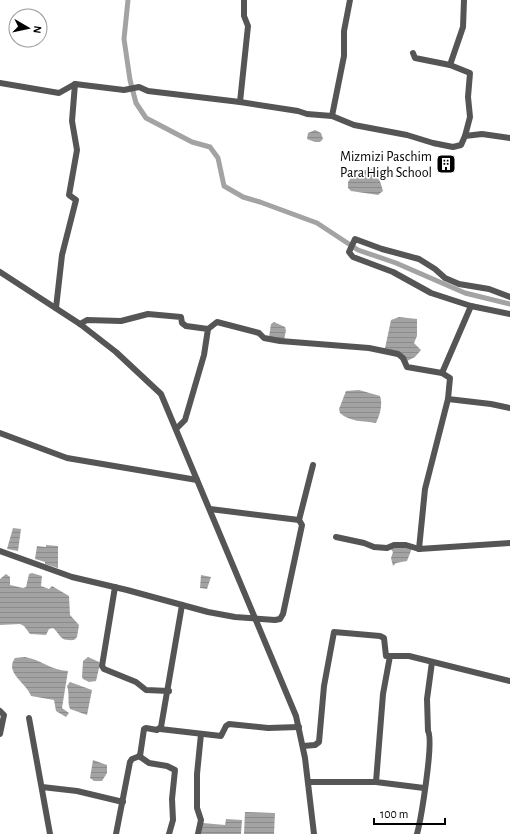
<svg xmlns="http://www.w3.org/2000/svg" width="510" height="834" font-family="'Alegreya Sans',sans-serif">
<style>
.water{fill:url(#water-rules)}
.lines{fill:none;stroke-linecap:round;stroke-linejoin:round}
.canal{stroke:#a3a3a3;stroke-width:5}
.minor{stroke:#555;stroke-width:6}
.labels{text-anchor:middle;stroke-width:3.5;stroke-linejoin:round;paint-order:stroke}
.poi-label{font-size:14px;fill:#000;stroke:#fff;text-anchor:end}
</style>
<defs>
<pattern id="water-rules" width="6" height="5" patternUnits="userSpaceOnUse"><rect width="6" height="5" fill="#a3a3a3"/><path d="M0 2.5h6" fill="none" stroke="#8b8b8b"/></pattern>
</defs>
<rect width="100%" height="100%" fill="#fff"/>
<!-- water -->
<g class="water">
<polygon points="315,130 321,133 323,139 320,142 315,142 307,139 308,133"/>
<polygon points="376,168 383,191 378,195 351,191 348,188 348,182 355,172"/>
<polygon points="399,317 417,319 417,336 414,343 421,350 415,357 403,363 398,357 384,353 391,320"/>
<polygon points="274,322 285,327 286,330 284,340 269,337 271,324"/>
<path d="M359,390l21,6c3,8 0,19 -4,27 -13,-2 -26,-1 -36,-10l-1,-4 7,-18z"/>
<polygon points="13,528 21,529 18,551 7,549"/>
<polygon points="46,545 58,546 58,568 45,564 45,562 35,559 37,546 46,547"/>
<polygon points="394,546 412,548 407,561 396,563 393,566 391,558 393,552 390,548"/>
<path d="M32,573l10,3 -1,10 8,3 3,-3 17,10 1,19 9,10 -2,12 -3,3c-15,1 -12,-4 -21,-12l-4,1 -3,6 -16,-1 -6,-8 -4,-2 -20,1v-46l6,-5 4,3v8l13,3 3,-1 3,-13z"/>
<polygon points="201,575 211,577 207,589 200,588"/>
<path d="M25,657c17,3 25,13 43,14l-6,37 7,5 -3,4 -10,-6 -2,-11 -23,-4c-4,-13 -27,-23 -16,-38z"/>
<polygon points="88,657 99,662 100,664 96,681 89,682 83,679 82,677 83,661"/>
<path d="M70,682l22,8 -5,25 -17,-6c-3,-7 0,-15 -3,-23z"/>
<polygon points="93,760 107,765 107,773 102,781 94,781 90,778"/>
<polygon points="245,812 275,813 274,834 244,834"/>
<polygon points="226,819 242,820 241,834 201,834 203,823 225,825"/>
</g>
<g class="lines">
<!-- canal -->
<polyline class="canal" points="128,0 124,39 130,80 136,103 146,118 192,142 210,147 218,158 224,186 243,197 260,202 317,223 358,250 396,263 465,293 510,304"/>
<!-- minor -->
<g class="minor">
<polyline points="413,53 415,58 450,65 463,27 464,0"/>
<polyline points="450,65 470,73 468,97 470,117 465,136"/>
<polyline points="0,83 59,93 75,84 124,90 139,87 148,91 240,102 298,111 307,114 332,116 354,125 407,135 433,143 453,147 461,145 465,136 482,134 510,138"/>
<polyline points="240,102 248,26 244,16 244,0"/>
<polyline points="332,116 344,56 344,31 350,0"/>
<polyline points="0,272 80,324 116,352 161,394 296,716 305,758 314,834"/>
<polyline points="510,297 489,289 459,284 445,278 435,269 419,259 382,249 355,239 349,252 353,257 393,272 431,293 471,306 510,314"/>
<polyline points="56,308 62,255 76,200 69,195 77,150 72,121 75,84"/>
<polyline points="80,324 87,320 121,321 148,314 181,317 182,323 186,326 208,329 204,355 185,420 176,429"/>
<polyline points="208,329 217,322 259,333 264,338 280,341 369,348 398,354 403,358 407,367 442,373 450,378 448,399 491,404 510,408"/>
<polyline points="442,373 471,306"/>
<polyline points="448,399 425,489 419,549 510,543"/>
<polyline points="0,433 67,458 197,480"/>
<polyline points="210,509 299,520 313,465"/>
<polyline points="336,537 364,543 374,547 387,548 394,545 406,545 419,549"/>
<polyline points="0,551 72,577 127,590 208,612 235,617 275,620 280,619 283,614 302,525 299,520"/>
<polyline points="115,587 102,666 104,669 136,682 146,690 169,691"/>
<polyline points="390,656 383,694 376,782 424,788"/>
<polyline points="0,711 4,715 0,734"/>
<polyline points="29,718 50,834"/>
<polyline points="160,729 221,736 226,726 229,724 268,728 299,727"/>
<polyline points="303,746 315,745 319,742 324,686 334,632 380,636 384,638 386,656 409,656 510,681"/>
<polyline points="139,756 149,763 167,766 175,770 172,799 173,820 169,834"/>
<polyline points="308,782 376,782"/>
<polyline points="42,787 77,791 123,802"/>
<polyline points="116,834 130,762 132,759 140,756 144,729 146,728 157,730 161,727 182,605"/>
<polyline points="198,834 201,820 197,808 197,774 201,734"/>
<path d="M417,834c4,-15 17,-93 11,-103l-1,-32 5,-37"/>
</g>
</g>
<!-- icons -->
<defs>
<g id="building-square" transform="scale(1)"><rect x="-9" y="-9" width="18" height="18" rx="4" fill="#000" stroke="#fff"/><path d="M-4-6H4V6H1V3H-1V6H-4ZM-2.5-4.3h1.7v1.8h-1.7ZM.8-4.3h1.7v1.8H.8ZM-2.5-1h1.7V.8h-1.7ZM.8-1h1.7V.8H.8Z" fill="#fff"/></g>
</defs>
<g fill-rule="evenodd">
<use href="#building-square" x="446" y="164"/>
</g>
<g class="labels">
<!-- poi labels -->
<g class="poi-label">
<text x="432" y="161">Mizmizi Paschim<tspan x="432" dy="16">Para High School</tspan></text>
</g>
</g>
<!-- north arrow -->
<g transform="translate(28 28) rotate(99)"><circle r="19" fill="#ffffff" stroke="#999999"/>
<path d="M0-3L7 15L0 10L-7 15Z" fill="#000000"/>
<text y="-6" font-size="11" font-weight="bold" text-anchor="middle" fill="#000000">N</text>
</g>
<!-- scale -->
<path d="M374 818v6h71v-6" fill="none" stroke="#000000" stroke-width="2"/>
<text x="380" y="818" font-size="12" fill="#000000" stroke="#ffffff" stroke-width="3" paint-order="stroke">100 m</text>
</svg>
